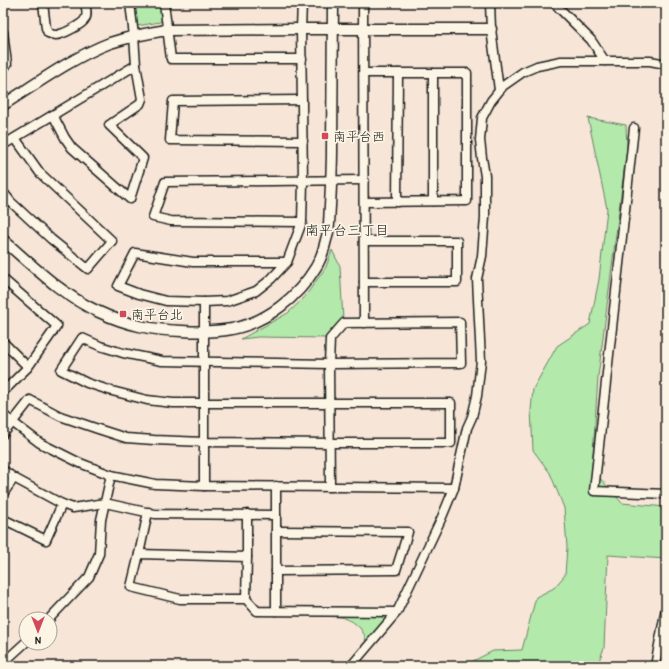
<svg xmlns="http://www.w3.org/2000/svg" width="669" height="669" font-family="'Patrick Hand','Klee One',sans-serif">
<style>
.green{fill:#b3e9ab;stroke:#688264}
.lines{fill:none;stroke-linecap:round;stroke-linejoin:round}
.minor-casing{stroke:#1c1c1c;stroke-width:11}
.tertiary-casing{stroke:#1c1c1c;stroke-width:13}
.minor{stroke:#fcf5e5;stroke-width:8}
.tertiary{stroke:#fcf5e5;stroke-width:10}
.poi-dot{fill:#d1495b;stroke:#fcf5e5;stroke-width:1.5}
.labels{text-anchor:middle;stroke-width:3.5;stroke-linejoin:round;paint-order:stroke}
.poi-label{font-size:13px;fill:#1c1c1c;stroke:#fcf5e5;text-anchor:start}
.neighbourhood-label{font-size:14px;fill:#1c1c1c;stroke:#fcf5e5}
</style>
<rect width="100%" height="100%" fill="#f7e6d8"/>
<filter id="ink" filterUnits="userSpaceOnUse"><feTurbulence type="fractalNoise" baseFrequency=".025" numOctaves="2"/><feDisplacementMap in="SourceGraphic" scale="8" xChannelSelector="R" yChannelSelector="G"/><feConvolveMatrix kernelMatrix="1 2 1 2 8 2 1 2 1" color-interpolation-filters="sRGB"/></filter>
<g filter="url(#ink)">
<!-- green -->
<g class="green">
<polygon points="133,3 160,3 162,20 160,22 137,26 136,23"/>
<polygon points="588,118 626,125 627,147 598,377 592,469 622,503 666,507 666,521 664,538 666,538 666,559 608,555 604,648 597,666 463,666 493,651 522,650 536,597 554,588 565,575 567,547 564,508 550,473 533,450 531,410 533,389 557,346 590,324 599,279 607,209"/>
<polygon points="332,250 340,266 343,320 327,338 258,337 241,339 288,313 304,298 326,267"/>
<polygon points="394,614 366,645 365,636 360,628 353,622 341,617 324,616"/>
</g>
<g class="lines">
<!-- minor casing -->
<g class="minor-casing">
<g id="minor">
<path d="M43,3l3,25 2,5c4,2 8,3 12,1 5,-1 23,-10 25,-15 3,-4 1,-11 0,-16"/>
<polyline points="164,3 171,59 302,59"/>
<polyline points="363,3 364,323"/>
<polyline points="490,3 491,29 499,90"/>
<polyline points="554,3 591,40 605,61"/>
<polyline points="3,32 7,64 3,70"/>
<polyline points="364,73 467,73 467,201 364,202"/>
<polyline points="302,100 173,101 170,140 303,141"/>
<polyline points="53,115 65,138 72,148 130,199 143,158 109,125 140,104 142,99 136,65"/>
<polyline points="634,128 594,491 666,494"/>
<polyline points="3,145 136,65 134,36 130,3"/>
<polyline points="3,192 11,202 51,239 88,269 112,241 40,173 15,138"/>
<polyline points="433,201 433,73"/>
<polyline points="397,202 398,73"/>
<polyline points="302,222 171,221 153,217 165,182 364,180"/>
<polyline points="364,241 457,241 457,282 364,282"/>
<polygon points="135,253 193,262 287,262 271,279 256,291 227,301 204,302 166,301 139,294 118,286"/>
<polyline points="287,262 302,222 303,181 301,29 302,3"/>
<polyline points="3,279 57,326 28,367 3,392"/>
<polyline points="3,342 28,367"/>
<polyline points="3,415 40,443 80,463 111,475 155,484 204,486 454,488"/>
<polyline points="3,434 12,423 30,400 60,416 98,429 126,438 154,440 204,442 330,443 451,443 451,403 173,403 147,400 112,391 87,383 61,370 82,338 100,346 123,353 162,361 329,364 461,363 460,322 344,323 330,339 329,364 330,487"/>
<polyline points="3,470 14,478 62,504 73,508 105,503 155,514 276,515"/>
<polyline points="204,486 204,302"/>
<polyline points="3,494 14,478"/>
<polyline points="247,514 247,557"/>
<polyline points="3,519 46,540 62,504"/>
<polyline points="139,554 148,512"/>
<polyline points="276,571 396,570 408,532 276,531"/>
<polyline points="246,599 247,557 139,554 131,587 180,599 246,599 257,611 397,612"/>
<polyline points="276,611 276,486"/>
<polyline points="49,619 89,577 99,554 101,520 111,475"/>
<polyline points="3,663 26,642"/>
<polyline points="351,666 397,612 442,517 454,488 467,428 472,417 477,396 481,361 477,279 482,256 485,217 485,176 482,158 480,140 482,118 491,101 503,86 523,72 537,66 561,61 650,61 666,64"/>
<polyline points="655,666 666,608"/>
</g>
</g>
<!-- tertiary casing -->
<g class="tertiary-casing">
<g id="tertiary">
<path d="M3,105c33,-21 70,-48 107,-62 19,-6 37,-10 57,-13l134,-1h190"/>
<path d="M3,240c30,26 60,56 96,72 28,13 52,18 83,19 17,1 33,1 50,-2 35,-7 66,-32 84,-62 5,-8 8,-18 10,-27 4,-11 3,-23 4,-34 1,-19 2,-38 2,-57 0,-49 1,-97 1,-146"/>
</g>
</g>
<!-- minor -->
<use href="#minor" class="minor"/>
<!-- tertiary -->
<use href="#tertiary" class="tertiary"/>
</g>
</g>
<!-- markers -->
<g class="poi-dot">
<rect x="321" y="132" width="8" height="8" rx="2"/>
<rect x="119" y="310" width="8" height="8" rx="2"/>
</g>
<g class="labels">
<!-- poi labels -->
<g class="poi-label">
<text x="333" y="141">南平台西</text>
<text x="131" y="319">南平台北</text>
</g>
<!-- neighbourhood labels -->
<g class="neighbourhood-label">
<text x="347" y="235">南平台三丁目</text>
</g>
</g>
<!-- margin -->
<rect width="669" height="669" fill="none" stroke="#fcf5e5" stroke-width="16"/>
<rect x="8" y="8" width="653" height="653" fill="none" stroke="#1c1c1c" stroke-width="1.5" filter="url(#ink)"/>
<!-- north arrow -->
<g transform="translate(38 631) rotate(180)"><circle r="19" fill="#fcf5e5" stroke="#a29e95"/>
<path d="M0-3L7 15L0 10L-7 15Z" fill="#d1495b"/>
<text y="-6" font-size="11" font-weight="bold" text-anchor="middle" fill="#1c1c1c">N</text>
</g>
</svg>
